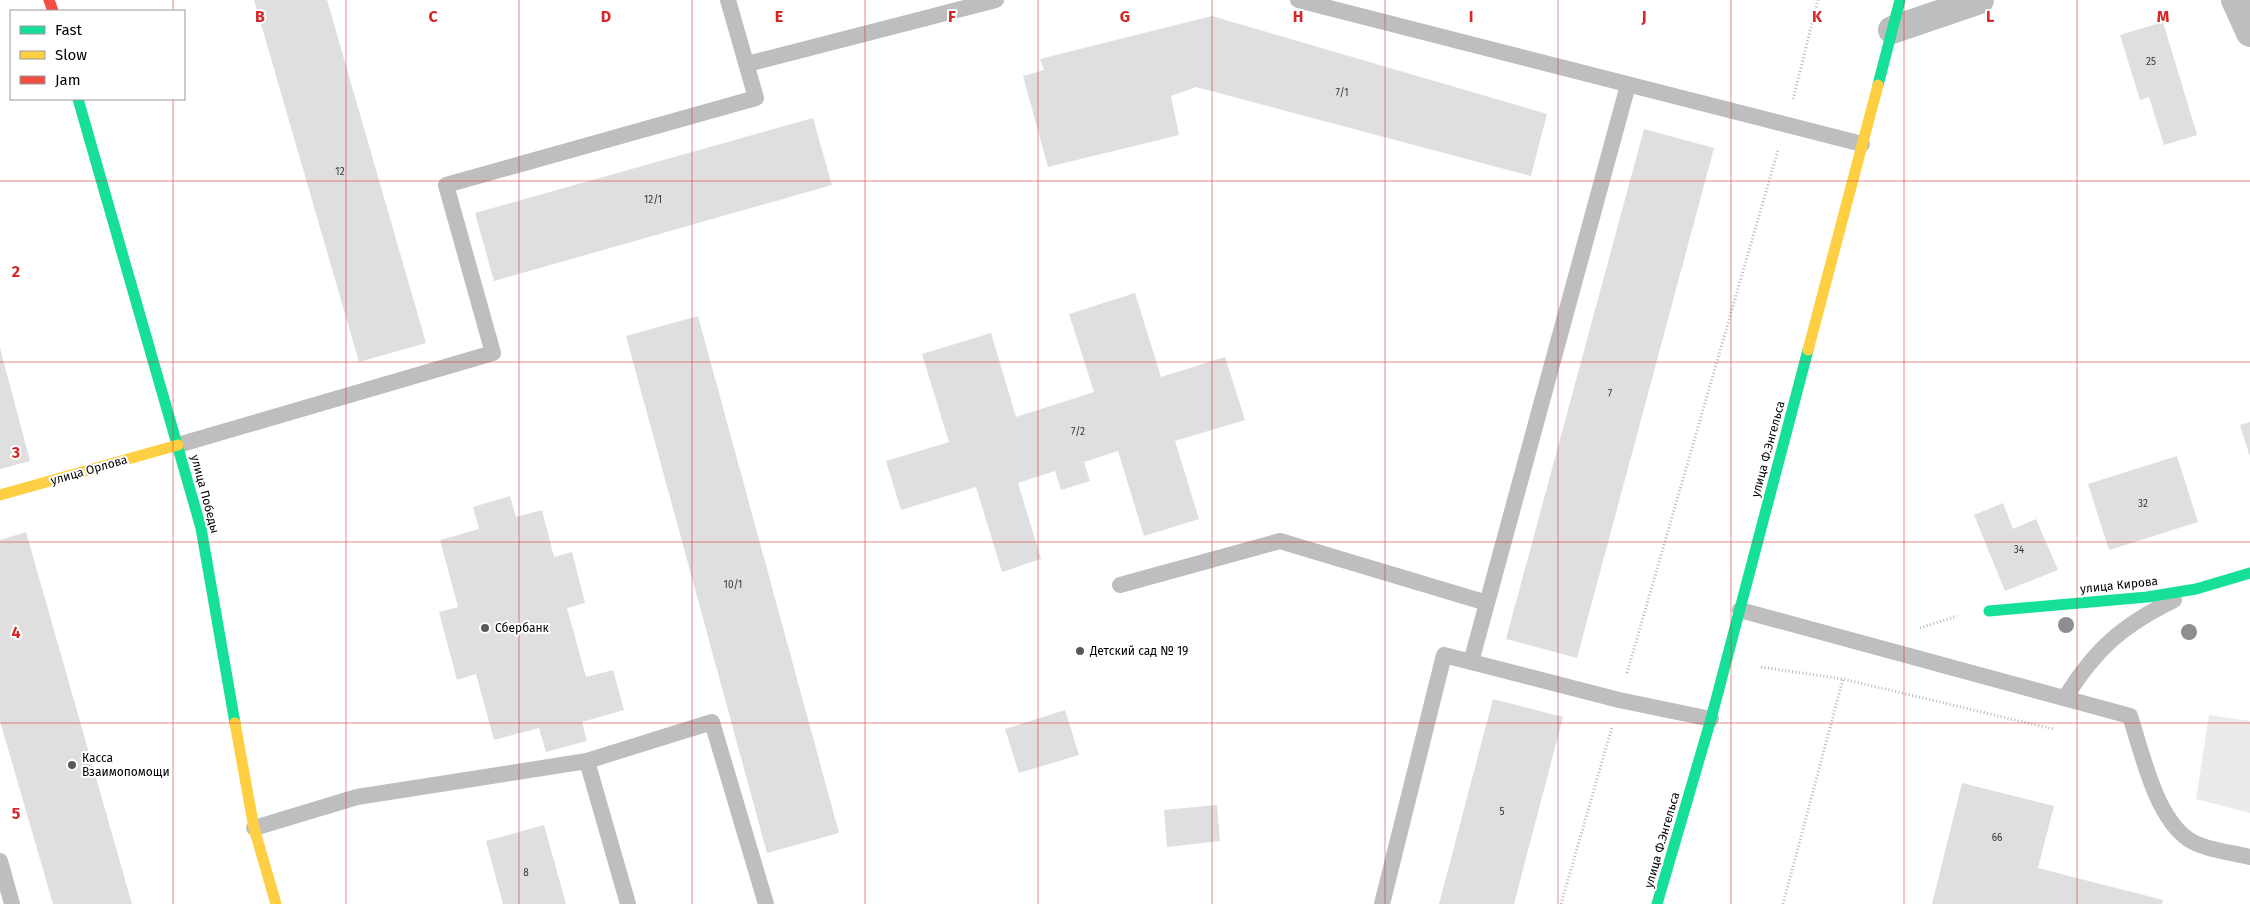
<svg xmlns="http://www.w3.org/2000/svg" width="2250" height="904" font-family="'Fira Sans',sans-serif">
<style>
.green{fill:#ebebeb}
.building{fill:#dfdfdf}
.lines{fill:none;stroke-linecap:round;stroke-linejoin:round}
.path{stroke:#b9b9b9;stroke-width:3;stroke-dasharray:1 2.5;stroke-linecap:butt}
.lane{stroke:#bebebe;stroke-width:16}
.street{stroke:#bebebe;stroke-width:28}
.fast{stroke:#16e098;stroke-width:11}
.slow{stroke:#ffcf43;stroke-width:11}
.jam{stroke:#f24e42;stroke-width:11}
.tree{fill:#8e8e8e}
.grid{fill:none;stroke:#d62828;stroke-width:1;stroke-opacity:0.55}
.poi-dot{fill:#595959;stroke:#fff;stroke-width:2}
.labels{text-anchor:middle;stroke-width:4;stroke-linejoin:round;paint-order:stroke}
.number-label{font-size:10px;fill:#383838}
.street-label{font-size:12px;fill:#000;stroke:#fff}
.poi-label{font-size:12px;fill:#000;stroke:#fff;text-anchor:start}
.grid-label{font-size:16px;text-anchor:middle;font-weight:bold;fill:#d62828;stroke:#fff;stroke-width:4;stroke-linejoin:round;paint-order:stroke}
</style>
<rect width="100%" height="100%" fill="#fff"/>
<!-- green -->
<polygon class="green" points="2209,715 2250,721 2250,813 2196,799"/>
<!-- building -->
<g class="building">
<polygon points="254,0 327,0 426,343 359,362"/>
<polygon points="1212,16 1547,114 1531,176 1196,87 1171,96 1179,135 1048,167 1023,76 1044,70 1040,59"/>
<polygon points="2163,22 2197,135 2164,145 2149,97 2140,100 2120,35"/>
<polygon points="813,118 832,185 494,281 475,213"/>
<polygon points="1644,129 1714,148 1577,658 1506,639"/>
<polygon points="1135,293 1161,377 1225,357 1245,420 1175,441 1199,519 1144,536 1118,451 1084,462 1090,481 1061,490 1055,471 1018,483 1041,559 1002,572 976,487 901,510 886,461 949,442 922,354 991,333 1016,417 1094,392 1069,314"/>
<polygon points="698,316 839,833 767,853 626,336"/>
<polygon points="0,348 30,461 0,469"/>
<polygon points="2250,422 2250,457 2240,425"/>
<polygon points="2177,456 2198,522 2109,550 2088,484"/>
<polygon points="510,496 516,517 542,510 554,557 572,552 585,603 567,608 586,677 613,670 624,710 582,722 587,741 546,752 539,728 494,740 476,674 457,680 439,612 458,607 440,540 479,529 473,507"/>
<polygon points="2003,503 2013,529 2036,519 2058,570 2005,591 1974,515"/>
<polygon points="26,532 132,904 53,904 0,721 0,540"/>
<polygon points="1493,699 1563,717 1514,904 1439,904"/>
<polygon points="1065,710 1079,755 1019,773 1005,729"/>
<polygon points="1962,783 2054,806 2038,868 2163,900 2162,904 1932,904"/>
<polygon points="1217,805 1220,841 1167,847 1164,810"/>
<polygon points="544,825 566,904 503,904 486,841"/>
</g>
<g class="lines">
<!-- path -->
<g class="path">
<polyline points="1793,99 1818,0"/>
<polyline points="1920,628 1957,616"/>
<polyline points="1761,667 1843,679 2053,729"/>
<polyline points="1627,673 1778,150"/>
<polyline points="1561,904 1612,727"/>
<polyline points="1783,904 1843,679"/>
</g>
<!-- lane -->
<g class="lane">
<polyline points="1298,0 1862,144"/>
<polyline points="747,64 996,0"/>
<polyline points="178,445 493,353 446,185 756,98 728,0"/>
<polyline points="1120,585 1280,541 1487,603"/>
<path d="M1740,610l390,106c12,36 25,100 58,123 16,11 43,13 62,18"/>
<polyline points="1471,662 1628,85"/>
<path d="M2065,698c30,-49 58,-73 109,-98"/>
<polyline points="587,761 712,722 766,904"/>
<polyline points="254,828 357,797 587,761 628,904"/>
<polyline points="0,861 12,904"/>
<polyline points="1382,904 1444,655 1619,700 1711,719"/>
</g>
<!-- street -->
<g class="street">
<polyline points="2235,0 2250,33"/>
<polyline points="1892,30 1980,0"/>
</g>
<!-- fast -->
<g class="fast">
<polyline points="1878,85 1900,0"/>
<polyline points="78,99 201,528 235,723"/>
<polyline points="1989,611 2147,597 2196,589 2250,573"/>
<polyline points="1657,904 1711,719 1808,350"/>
</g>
<!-- slow -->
<g class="slow">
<polyline points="1808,350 1878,85"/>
<polyline points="0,495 178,445"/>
<polyline points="235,723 254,828 276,904"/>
</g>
<!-- jam -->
<polyline class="jam" points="49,0 53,11"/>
</g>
<!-- trees -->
<g class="tree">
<circle cx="2066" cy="625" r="8"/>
<circle cx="2189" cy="632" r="8"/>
</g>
<!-- grid -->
<path class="grid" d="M173,0v11M346,0v904M519,0v904M692,0v904M865,0v904M1038,0v904M1212,0v904M1385,0v904M1558,0v904M1731,0v904M1904,0v904M2077,0v904M173,99v805M0,181h2250M0,362h2250M0,542h2250M0,723h2250"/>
<!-- markers -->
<g class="poi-dot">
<circle cx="485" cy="628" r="5"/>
<circle cx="1080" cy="651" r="5"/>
<circle cx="72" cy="765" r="5"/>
</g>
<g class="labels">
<!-- number labels -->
<g class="number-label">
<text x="2151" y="65">25</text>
<text x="1342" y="96">7/1</text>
<text x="340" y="175">12</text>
<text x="653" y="203">12/1</text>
<text x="1610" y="397">7</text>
<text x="1078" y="435">7/2</text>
<text x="2143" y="507">32</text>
<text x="2019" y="553">34</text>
<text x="733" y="588">10/1</text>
<text x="1502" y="815">5</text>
<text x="1997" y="841">66</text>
<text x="526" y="876">8</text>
</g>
<!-- street labels -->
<g class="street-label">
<text transform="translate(1768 449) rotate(-75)" y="4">улица Ф.Энгельса</text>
<text transform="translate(89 470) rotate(-16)" y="4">улица Орлова</text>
<text transform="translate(205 494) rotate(75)" y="4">улица Победы</text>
<text transform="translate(2119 585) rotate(-6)" y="4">улица Кирова</text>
<text transform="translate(1662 840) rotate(-74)" y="4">улица Ф.Энгельса</text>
</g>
<!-- poi labels -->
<g class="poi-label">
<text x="495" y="632">Сбербанк</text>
<text x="1090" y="655">Детский сад № 19</text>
<text x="82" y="762">Касса<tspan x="82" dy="14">Взаимопомощи</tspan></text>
</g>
</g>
<g class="grid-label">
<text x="260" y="22">B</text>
<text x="433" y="22">C</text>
<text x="606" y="22">D</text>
<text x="779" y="22">E</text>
<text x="952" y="22">F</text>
<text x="1125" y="22">G</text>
<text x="1298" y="22">H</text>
<text x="1471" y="22">I</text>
<text x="1644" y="22">J</text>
<text x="1817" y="22">K</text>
<text x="1990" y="22">L</text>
<text x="2163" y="22">M</text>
<text x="16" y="277">2</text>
<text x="16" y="458">3</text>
<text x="16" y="638">4</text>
<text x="16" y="819">5</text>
</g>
<!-- legend -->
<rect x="10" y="10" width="175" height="90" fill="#ffffff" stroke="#999999"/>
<rect x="20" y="26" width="25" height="8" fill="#16e098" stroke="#999999"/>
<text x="55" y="35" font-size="15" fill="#000000">Fast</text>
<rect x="20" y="51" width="25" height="8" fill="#ffcf43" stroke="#999999"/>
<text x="55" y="60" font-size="15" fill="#000000">Slow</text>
<rect x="20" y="76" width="25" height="8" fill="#f24e42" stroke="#999999"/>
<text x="55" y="85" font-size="15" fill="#000000">Jam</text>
</svg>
